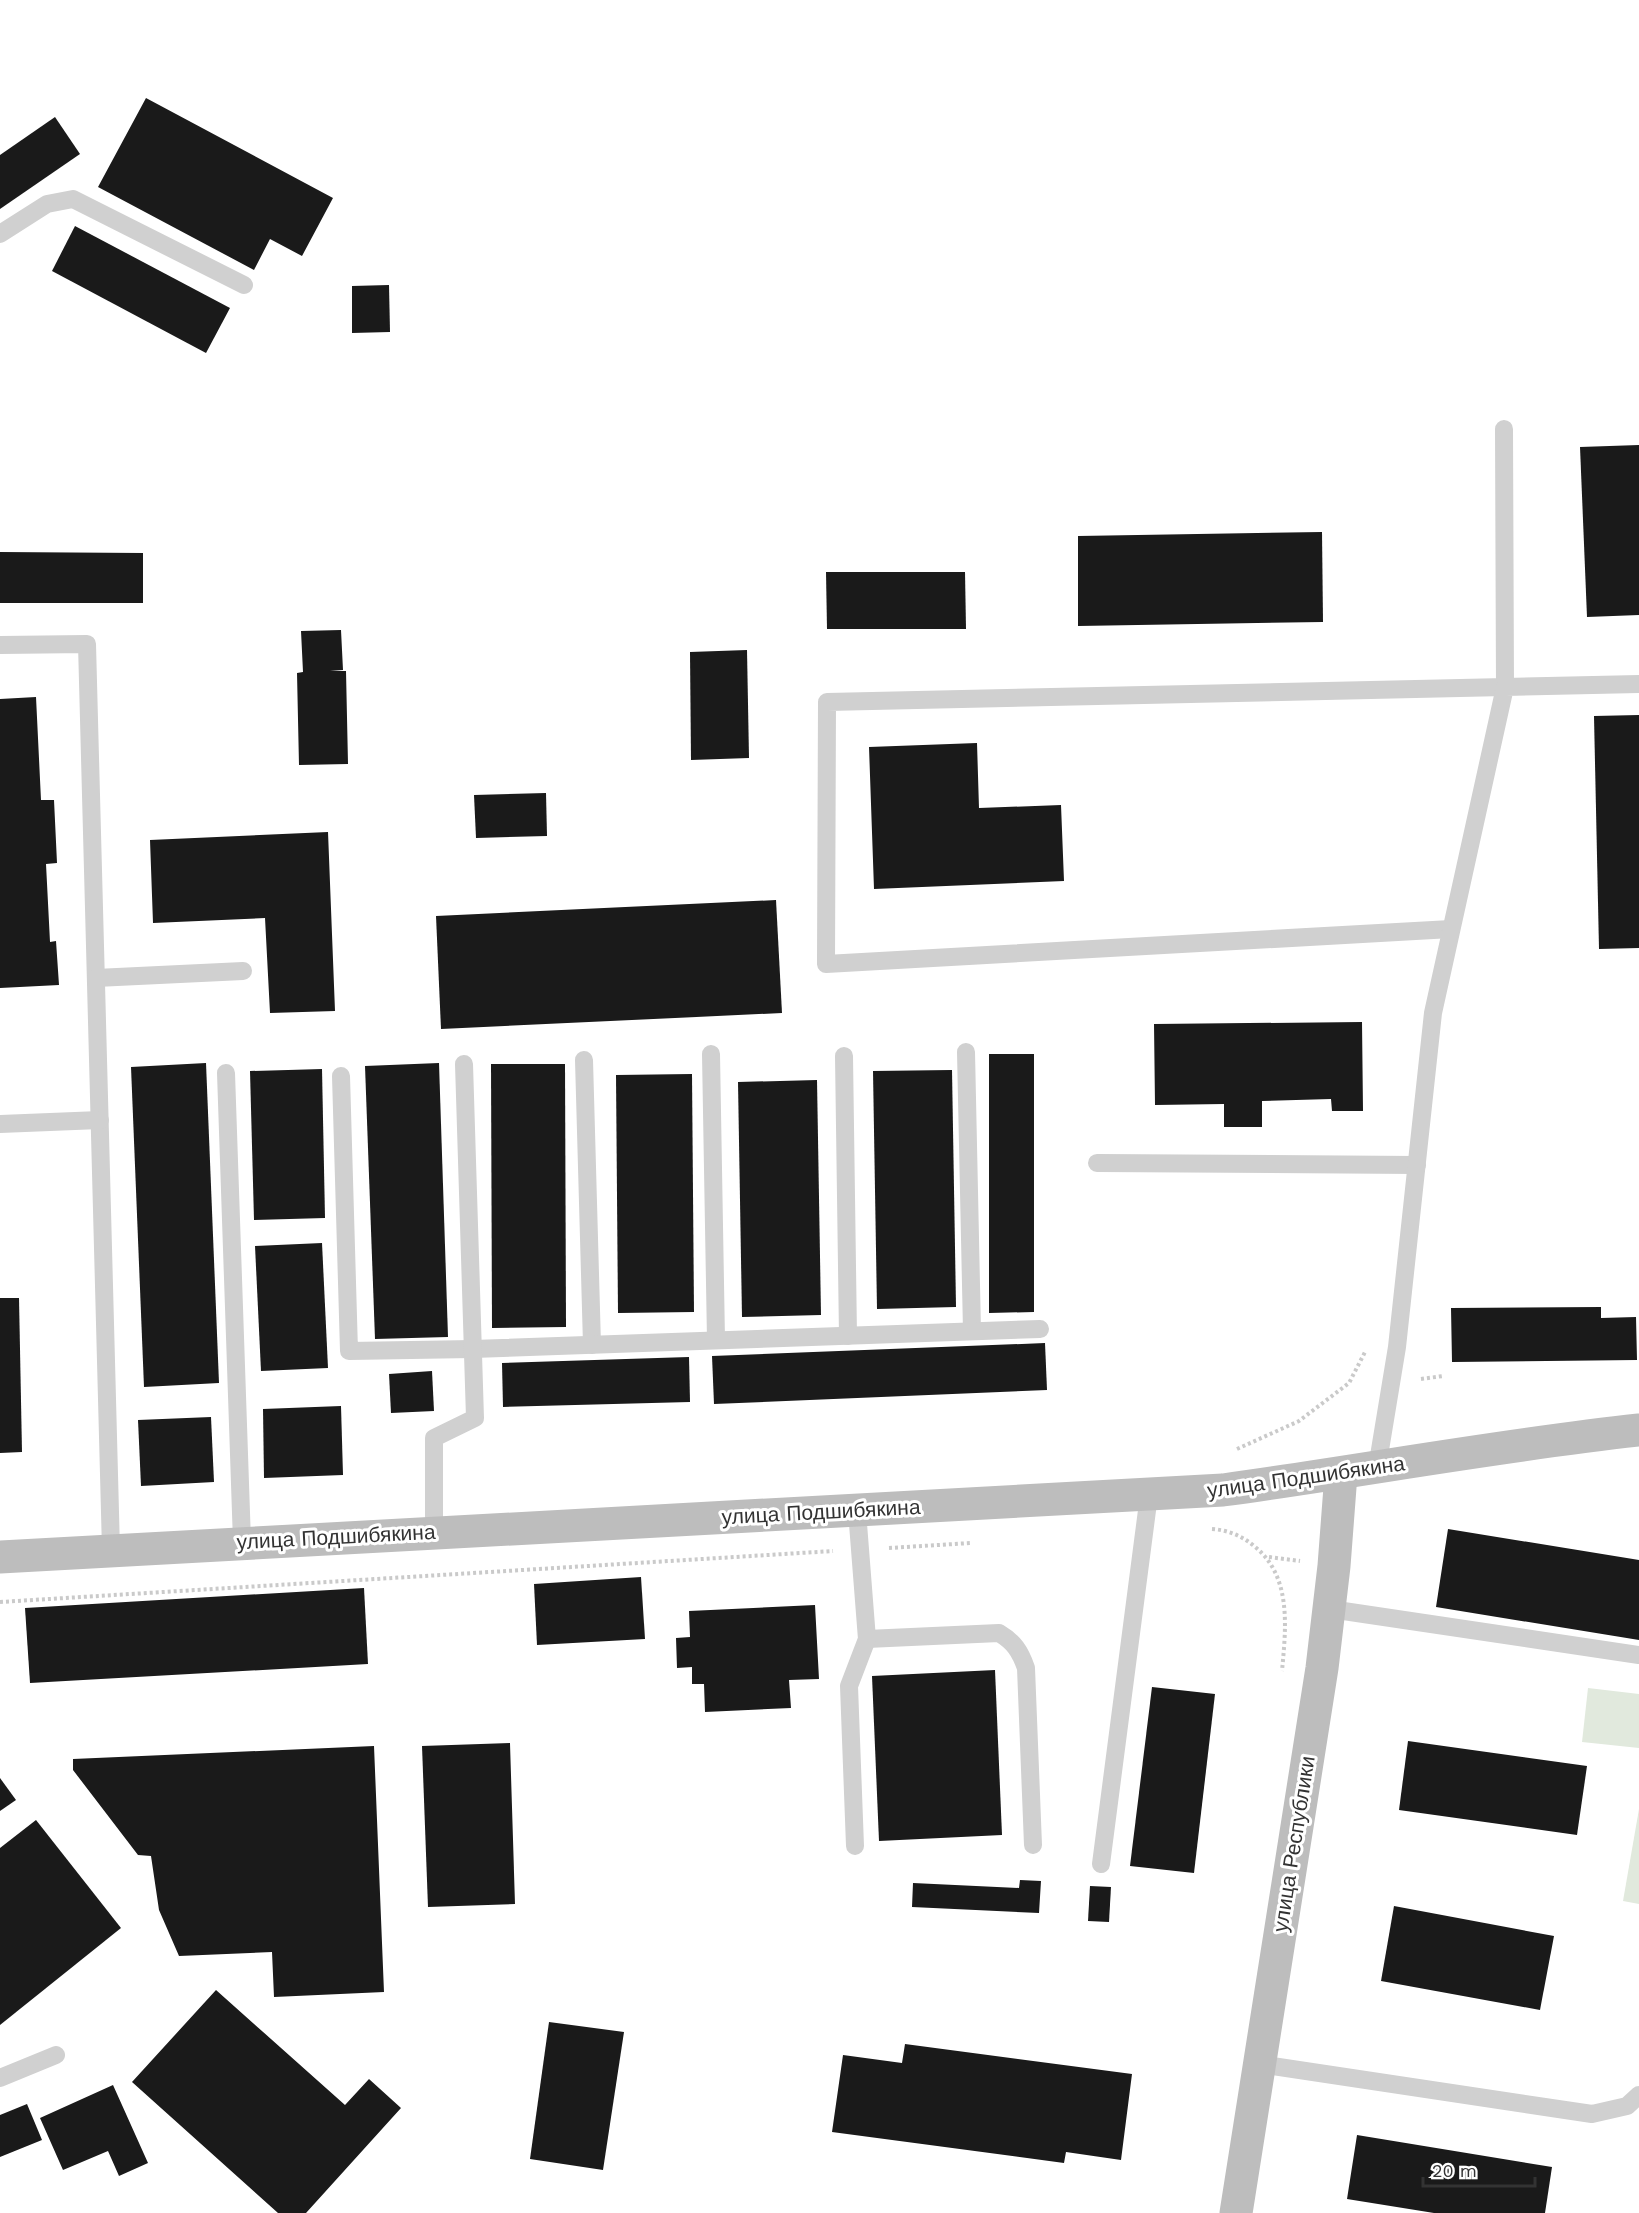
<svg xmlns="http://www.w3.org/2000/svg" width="1639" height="2213" font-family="'Work Sans',sans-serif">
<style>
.green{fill:#e1e9dd}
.building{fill:#1a1a1a}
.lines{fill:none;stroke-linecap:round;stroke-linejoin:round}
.path{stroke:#cacaca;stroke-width:4;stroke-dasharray:3 3;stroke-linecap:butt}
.service{stroke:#d0d0d0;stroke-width:18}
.secondary{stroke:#bdbdbd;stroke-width:33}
.labels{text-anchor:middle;stroke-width:6;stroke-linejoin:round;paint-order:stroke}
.street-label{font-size:21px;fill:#333;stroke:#fff}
</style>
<rect width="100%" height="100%" fill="#fff"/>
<!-- green -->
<g class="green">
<polygon points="1588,1688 1639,1694 1639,1748 1582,1742"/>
<polygon points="1639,1809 1639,1904 1623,1901"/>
</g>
<!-- building -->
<g class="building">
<polygon points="146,98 333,198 302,256 270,239 254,270 98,187"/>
<polygon points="55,117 80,154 0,209 0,155"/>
<polygon points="75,226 230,308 206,353 52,271"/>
<polygon points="389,285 390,332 352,333 352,286"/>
<polygon points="1639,445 1639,615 1587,617 1580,447"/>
<polygon points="1322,532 1323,622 1078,626 1078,536"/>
<polygon points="0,552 143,553 143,603 0,603"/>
<polygon points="826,572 965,572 966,629 827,629"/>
<polygon points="341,630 343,670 330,671 346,671 348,764 299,765 297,673 303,672 301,631"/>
<polygon points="747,650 749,758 691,760 690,652"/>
<polygon points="36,697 41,800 54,800 57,863 46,864 50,942 56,941 59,985 0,988 0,699"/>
<polygon points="1639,715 1639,948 1599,949 1594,716"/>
<polygon points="977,743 979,808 1061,805 1064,881 874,889 869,747"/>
<polygon points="546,793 547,836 476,838 474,795"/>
<polygon points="328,832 335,1011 270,1013 265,918 153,923 150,840"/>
<polygon points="776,900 782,1013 441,1029 436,916"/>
<polygon points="1362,1022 1363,1111 1332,1111 1331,1099 1262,1101 1262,1127 1224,1127 1224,1104 1155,1105 1154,1024"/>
<polygon points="989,1054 1034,1054 1034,1312 989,1313"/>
<polygon points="206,1063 219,1383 144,1387 131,1067"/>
<polygon points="439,1063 448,1337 375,1339 365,1066"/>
<polygon points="491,1064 565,1064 566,1327 492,1328"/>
<polygon points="322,1069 325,1218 254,1220 250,1071"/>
<polygon points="952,1070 956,1307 877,1309 873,1071"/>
<polygon points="692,1074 694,1312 618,1313 616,1075"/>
<polygon points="817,1080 821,1315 742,1317 738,1082"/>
<polygon points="322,1243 328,1368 261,1371 255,1246"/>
<polygon points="0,1298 19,1298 22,1452 0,1453"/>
<polygon points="1601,1307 1601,1318 1636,1317 1637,1360 1452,1362 1451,1308"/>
<polygon points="1045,1343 1047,1390 714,1404 712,1356"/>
<polygon points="689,1357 690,1402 503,1407 502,1363"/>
<polygon points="432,1371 434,1411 391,1413 389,1374"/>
<polygon points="341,1406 343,1475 264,1478 263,1409"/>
<polygon points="211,1417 214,1482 141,1486 138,1420"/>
<polygon points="1448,1529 1639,1560 1639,1640 1436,1607"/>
<polygon points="641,1577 645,1639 537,1645 534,1584"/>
<polygon points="364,1588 368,1664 30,1683 25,1608"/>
<polygon points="815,1605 819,1679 789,1680 791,1708 705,1712 704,1684 692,1684 692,1667 677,1668 676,1638 690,1637 689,1611"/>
<polygon points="995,1670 1002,1835 879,1841 872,1676"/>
<polygon points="1152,1687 1215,1694 1194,1873 1130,1866"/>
<polygon points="1408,1741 1587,1766 1577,1835 1399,1810"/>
<polygon points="510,1743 515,1904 428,1907 422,1746"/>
<polygon points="374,1746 384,1992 274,1997 272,1952 179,1956 159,1910 151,1856 138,1855 73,1770 73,1759"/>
<polygon points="0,1778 16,1800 0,1811"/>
<polygon points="36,1820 121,1928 0,2025 0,1848"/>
<polygon points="1020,1880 1041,1881 1039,1913 912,1907 913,1883 1019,1888"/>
<polygon points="1090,1886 1111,1887 1109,1922 1088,1921"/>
<polygon points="1394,1906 1554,1936 1540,2010 1381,1981"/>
<polygon points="216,1990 345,2105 369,2079 401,2108 306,2213 278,2213 132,2082"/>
<polygon points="549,2022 624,2032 603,2170 530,2159"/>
<polygon points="905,2044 1132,2074 1121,2160 1066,2152 1064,2163 832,2132 843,2055 902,2063"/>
<polygon points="113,2085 148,2163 119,2176 108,2151 63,2170 40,2118"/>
<polygon points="27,2104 42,2140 0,2157 0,2115"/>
<polygon points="1357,2135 1552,2167 1545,2213 1434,2213 1347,2199"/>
</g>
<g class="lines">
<!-- path -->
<g class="path">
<polyline points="1421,1379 1443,1376"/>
<polyline points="1237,1449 1299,1421 1349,1383 1365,1352"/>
<path d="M1212,1529c16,1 30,7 42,17 38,30 32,81 28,125"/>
<polyline points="889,1548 971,1543"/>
<polyline points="1269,1557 1300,1561"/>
<polyline points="0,1602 833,1551"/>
</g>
<!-- service -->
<g class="service">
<polyline points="0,234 47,204 73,199 244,285"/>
<polyline points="0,645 87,644 111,1550"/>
<polyline points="1451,929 826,964 827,702 1505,687 1504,429"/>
<polyline points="96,978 243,971"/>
<polyline points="966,1052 972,1331"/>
<polyline points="711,1054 716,1340"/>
<polyline points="844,1056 848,1336"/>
<polyline points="584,1060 592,1345"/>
<polyline points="226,1073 242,1542"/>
<polyline points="341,1076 349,1351 473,1349 1040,1329"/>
<polyline points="0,1124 100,1120"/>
<polyline points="1097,1163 1417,1165"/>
<polyline points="1377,1468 1397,1347 1433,1013 1505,687 1639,684"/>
<polyline points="434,1532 434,1438 475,1418 464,1064"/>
<polyline points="1330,1609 1639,1655"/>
<path d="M867,1639l132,-6c15,9 21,18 27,35l7,177"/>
<polyline points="855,1846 849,1686 867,1639 857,1511"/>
<polyline points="1101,1864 1149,1495"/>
<polyline points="1259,2064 1592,2114 1627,2106 1639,2095"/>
<polyline points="0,2078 56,2055"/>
</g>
<!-- secondary -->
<g class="secondary">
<path d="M0,1557l1223,-67c139,-19 277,-45 416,-60"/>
<polyline points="1236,2213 1322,1668 1334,1566 1341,1474"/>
</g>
</g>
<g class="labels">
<!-- street labels -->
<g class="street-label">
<text transform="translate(1306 1477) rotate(-8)" y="7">улица Подшибякина</text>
<text transform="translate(821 1512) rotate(-3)" y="7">улица Подшибякина</text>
<text transform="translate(336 1537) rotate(-3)" y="7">улица Подшибякина</text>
<text transform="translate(1294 1844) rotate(-81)" y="7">улица Республики</text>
</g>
</g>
<!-- scale -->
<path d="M1423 2177v9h112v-9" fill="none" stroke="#333333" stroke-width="3"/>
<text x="1432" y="2177" font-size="18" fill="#333333" stroke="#ffffff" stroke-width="4.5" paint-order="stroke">20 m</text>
</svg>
